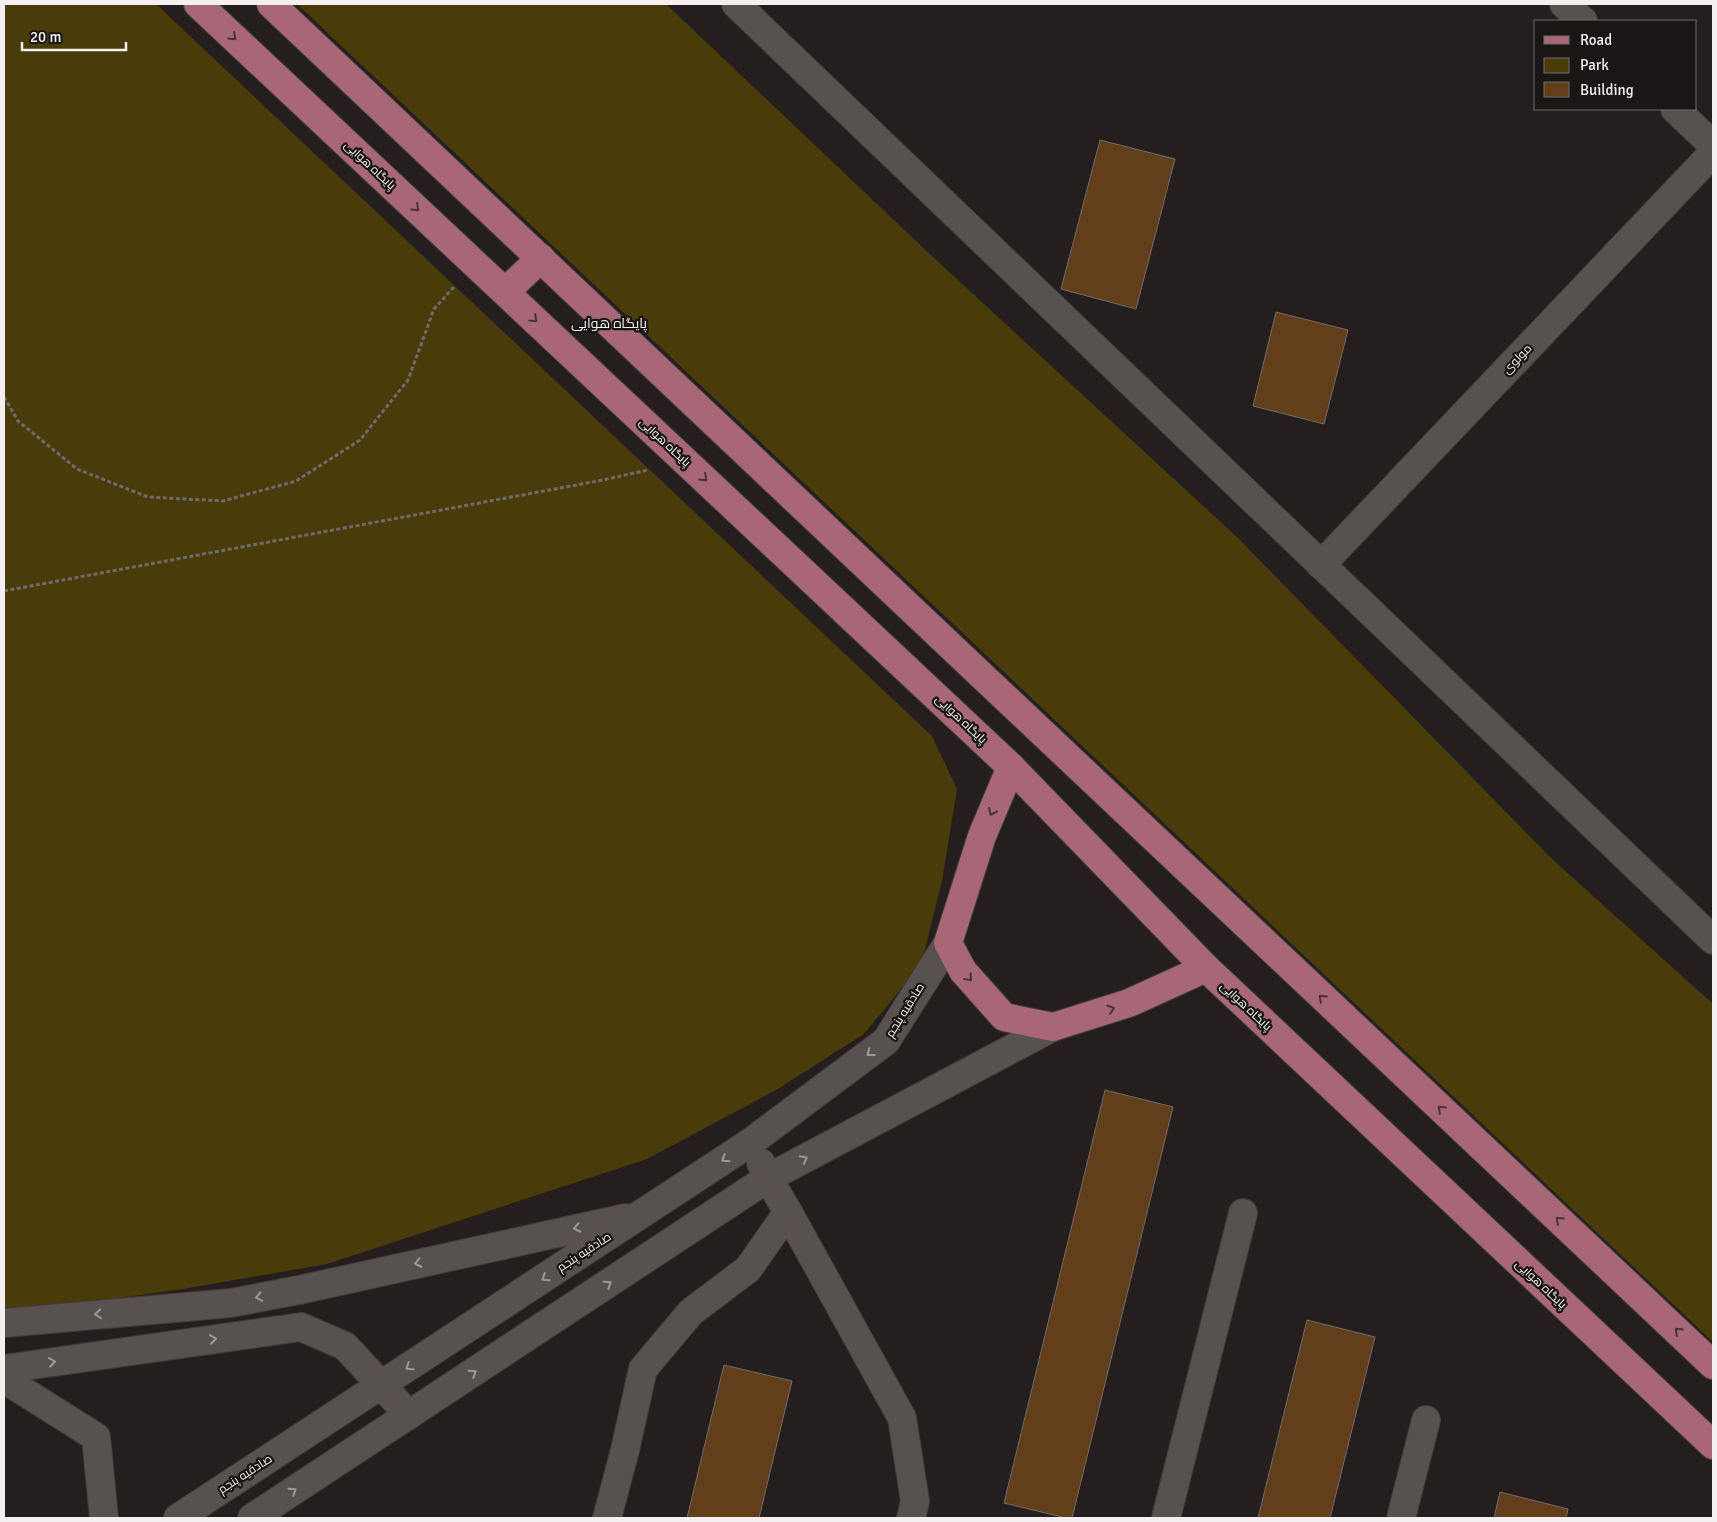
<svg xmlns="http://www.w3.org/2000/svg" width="1717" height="1522" font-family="Signika,Cairo,sans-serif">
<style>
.green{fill:#4a3b0a}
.building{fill:#623e1a;stroke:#726d69}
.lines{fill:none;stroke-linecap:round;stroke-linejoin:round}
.minor-casing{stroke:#403c3b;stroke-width:30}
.major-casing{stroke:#403c3b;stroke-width:30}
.path{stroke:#6f6b6a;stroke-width:3;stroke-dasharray:4 2.5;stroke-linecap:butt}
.minor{stroke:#57514f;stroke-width:28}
.major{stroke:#a76777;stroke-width:28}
.oneway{stroke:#4b3237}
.oneway2{stroke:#9e9997}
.labels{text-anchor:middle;stroke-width:4.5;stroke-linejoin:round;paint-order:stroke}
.street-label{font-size:12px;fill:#f4f0ef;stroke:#1a1615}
.neighbourhood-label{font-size:14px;fill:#f4f0ef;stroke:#1a1615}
</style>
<rect width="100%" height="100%" fill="#241f1e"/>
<!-- green -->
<g class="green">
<polygon points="4,4 156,4 932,736 957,789 942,881 921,965 864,1034 776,1090 647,1159 327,1264 183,1289 4,1314"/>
<polygon points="297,4 666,4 934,258 1237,537 1552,859 1713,1004 1713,1342"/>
</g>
<!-- building -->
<g class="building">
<polygon points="1100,140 1175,159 1136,309 1061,289"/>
<polygon points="1276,312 1348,330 1324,424 1253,406"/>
<polygon points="1105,1090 1173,1107 1072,1518 1066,1518 1004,1503"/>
<polygon points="1307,1320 1375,1337 1330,1518 1258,1518"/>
<polygon points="724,1365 792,1381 759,1518 687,1518"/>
<polygon points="1500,1492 1568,1509 1566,1518 1494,1518"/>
</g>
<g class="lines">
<!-- minor casing -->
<g class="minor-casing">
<g id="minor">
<polyline points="736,4 1713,940"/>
<polyline points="1564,4 1583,21"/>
<polyline points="1675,109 1713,145"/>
<polyline points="1321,565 1713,153"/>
<polyline points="761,1163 768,1178 788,1212 902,1418 915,1501 911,1518"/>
<polyline points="4,1323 231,1303 299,1290 626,1218"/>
<polyline points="4,1369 301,1327 345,1346 409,1415"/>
<polyline points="4,1379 96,1437 104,1518"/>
<polyline points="178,1518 751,1142 886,1041 948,943"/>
<polyline points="252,1518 768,1178 1053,1027"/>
<polyline points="607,1518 625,1450 643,1369 691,1312 748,1269 788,1212"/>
<polyline points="1166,1518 1243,1213"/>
<polyline points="1401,1518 1426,1420"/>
</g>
</g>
<!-- major casing -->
<g class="major-casing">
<g id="major">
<polyline points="198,4 1011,767 1206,968 1713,1445"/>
<path d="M271,4c481,454 960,908 1442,1361"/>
<polyline points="505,292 541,258"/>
<polyline points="1011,767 982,836 948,943 963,971 1004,1017 1053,1027 1129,1003 1206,968"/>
</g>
</g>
<!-- path -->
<g class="path">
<polyline points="4,397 18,421 77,469 148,497 223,501 296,481 360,440 408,380 434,309 454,287"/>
<polyline points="4,591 598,481 648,470"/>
</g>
<!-- minor -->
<use href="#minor" class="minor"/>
<!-- major -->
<use href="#major" class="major"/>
</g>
<!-- one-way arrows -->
<defs><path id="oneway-chevron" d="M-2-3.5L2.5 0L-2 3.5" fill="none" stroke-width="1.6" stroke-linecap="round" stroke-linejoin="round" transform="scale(1.25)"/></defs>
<g class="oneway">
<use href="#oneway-chevron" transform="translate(233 37) rotate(43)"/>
<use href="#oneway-chevron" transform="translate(416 208) rotate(43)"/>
<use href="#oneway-chevron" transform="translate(534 319) rotate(43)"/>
<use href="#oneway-chevron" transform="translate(704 478) rotate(43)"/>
<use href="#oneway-chevron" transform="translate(992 812) rotate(113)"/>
<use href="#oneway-chevron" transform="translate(969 978) rotate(48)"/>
<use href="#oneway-chevron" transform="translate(1322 998) rotate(-137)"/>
<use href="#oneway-chevron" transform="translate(1111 1009) rotate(-17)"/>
<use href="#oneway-chevron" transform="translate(1441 1109) rotate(-137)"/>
<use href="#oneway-chevron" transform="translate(1559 1220) rotate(-137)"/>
<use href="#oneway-chevron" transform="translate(1678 1331) rotate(-137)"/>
</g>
<g class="oneway2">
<use href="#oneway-chevron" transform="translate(870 1053) rotate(143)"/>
<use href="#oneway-chevron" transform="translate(725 1159) rotate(147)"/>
<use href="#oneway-chevron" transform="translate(804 1159) rotate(-28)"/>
<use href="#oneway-chevron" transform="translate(577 1228) rotate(168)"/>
<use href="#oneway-chevron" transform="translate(418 1263) rotate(168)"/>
<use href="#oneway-chevron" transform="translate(545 1278) rotate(147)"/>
<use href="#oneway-chevron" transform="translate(608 1284) rotate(-33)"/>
<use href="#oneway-chevron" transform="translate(259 1297) rotate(169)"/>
<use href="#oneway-chevron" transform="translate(98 1314) rotate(175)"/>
<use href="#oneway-chevron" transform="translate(213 1339) rotate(-8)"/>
<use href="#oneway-chevron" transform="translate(52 1362) rotate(-8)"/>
<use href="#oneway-chevron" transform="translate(409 1367) rotate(147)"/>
<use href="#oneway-chevron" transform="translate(473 1373) rotate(-33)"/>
<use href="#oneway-chevron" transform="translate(293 1491) rotate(-33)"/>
</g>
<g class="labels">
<!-- street labels -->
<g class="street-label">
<text transform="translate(370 165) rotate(43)" y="4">پایگاه هوایی</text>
<text transform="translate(1517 359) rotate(-46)" y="4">مولوی</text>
<text transform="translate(665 442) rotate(43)" y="4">پایگاه هوایی</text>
<text transform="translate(961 719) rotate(43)" y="4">پایگاه هوایی</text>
<text transform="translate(1246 1006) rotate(43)" y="4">پایگاه هوایی</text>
<text transform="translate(905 1010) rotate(-58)" y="4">صادقیه پنجم</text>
<text transform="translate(584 1252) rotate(-33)" y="4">صادقیه پنجم</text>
<text transform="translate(1541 1284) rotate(43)" y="4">پایگاه هوایی</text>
<text transform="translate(245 1474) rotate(-33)" y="4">صادقیه پنجم</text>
</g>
<!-- neighbourhood labels -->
<g class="neighbourhood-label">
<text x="609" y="328">پایگاه هوایی</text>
</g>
</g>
<!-- border -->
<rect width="1717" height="1522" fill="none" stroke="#f4f0ef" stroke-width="10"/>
<!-- legend -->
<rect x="1534" y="20" width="162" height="90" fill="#1a1615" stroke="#716d6c"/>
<rect x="1544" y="36" width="25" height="8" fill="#a76777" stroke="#716d6c"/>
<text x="1580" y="45" font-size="15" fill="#f4f0ef">Road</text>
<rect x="1544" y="58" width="25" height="15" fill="#4a3b0a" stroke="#716d6c"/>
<text x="1580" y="70" font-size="15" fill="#f4f0ef">Park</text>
<rect x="1544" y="82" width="25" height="15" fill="#623e1a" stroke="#716d6c"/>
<text x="1580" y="95" font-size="15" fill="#f4f0ef">Building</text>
<!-- scale -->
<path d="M22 42v8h104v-8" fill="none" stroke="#f4f0ef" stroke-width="2.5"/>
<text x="30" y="42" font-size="15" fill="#f4f0ef" stroke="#1a1615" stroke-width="4" paint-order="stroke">20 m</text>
</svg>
